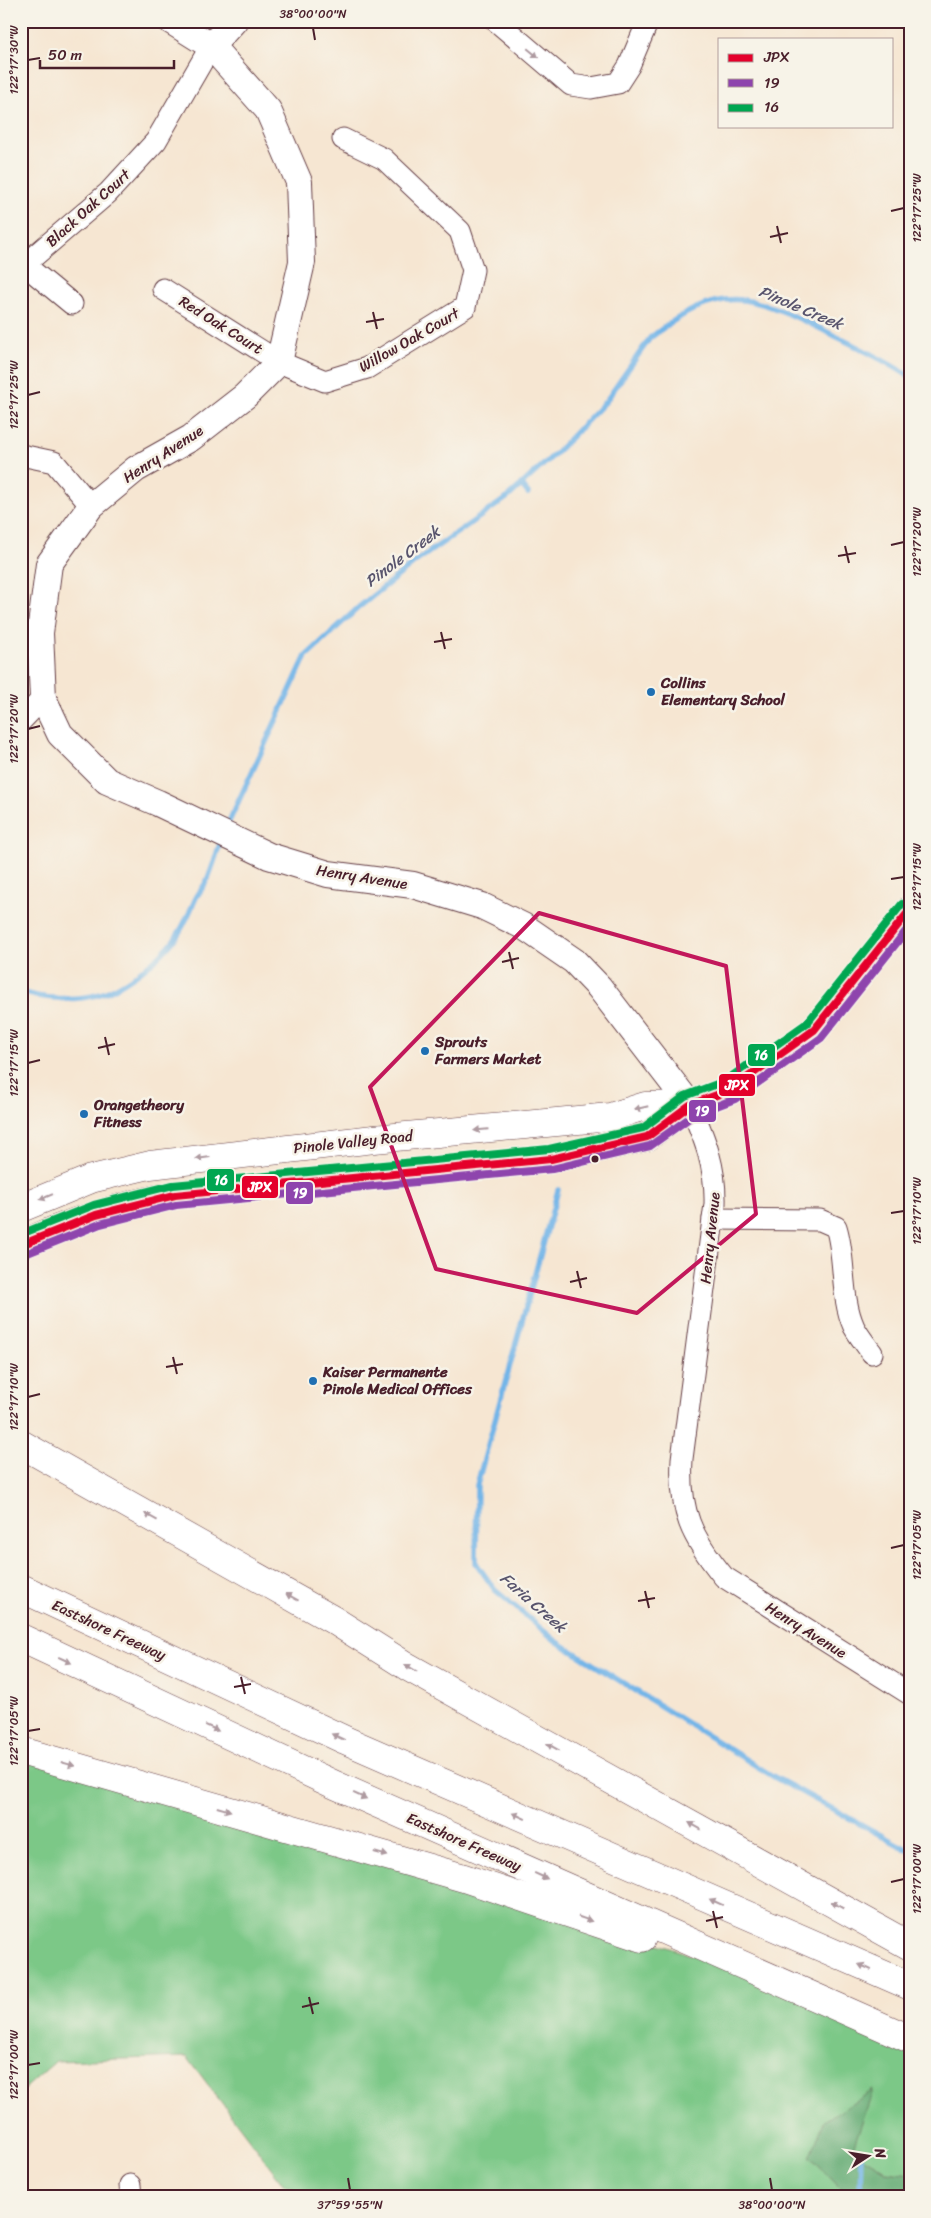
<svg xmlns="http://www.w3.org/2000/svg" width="931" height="2218" font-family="Sriracha,sans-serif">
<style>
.green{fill:#7cc887;stroke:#637459}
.forest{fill:#65ac74;stroke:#586650}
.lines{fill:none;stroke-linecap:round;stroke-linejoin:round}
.stream{stroke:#73b5e8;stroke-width:5.5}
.minor-casing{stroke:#643d44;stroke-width:23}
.tertiary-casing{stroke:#643d44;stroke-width:28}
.secondary-casing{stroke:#643d44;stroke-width:29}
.motorway-casing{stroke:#643d44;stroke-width:29}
.minor{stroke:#fff;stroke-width:21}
.tertiary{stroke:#fff;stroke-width:26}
.secondary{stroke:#fff;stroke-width:28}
.motorway{stroke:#fff;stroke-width:28}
.bus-1-casing{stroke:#f7f3e8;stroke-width:11}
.bus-2-casing{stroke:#f7f3e8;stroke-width:11}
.bus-3-casing{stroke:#f7f3e8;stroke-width:11}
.bus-1{stroke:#e4002b;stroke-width:8}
.bus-2{stroke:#8e44ad;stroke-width:8}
.bus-3{stroke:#00a651;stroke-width:8}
.oneway{fill:#ae9aa0}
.marked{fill:none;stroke:#c2185b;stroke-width:4;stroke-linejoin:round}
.ticks{fill:none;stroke:#4a1f2b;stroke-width:2}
.poi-dot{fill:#1f6fb2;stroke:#f7f3e8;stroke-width:2}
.bus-dot{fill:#4a1f2b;stroke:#f7f3e8;stroke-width:2}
.labels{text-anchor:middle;stroke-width:5;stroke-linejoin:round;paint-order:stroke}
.street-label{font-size:15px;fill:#4a1f2b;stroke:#f7f3e8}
.poi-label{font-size:15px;font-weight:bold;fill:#4a1f2b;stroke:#f7f3e8;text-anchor:start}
.water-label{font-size:16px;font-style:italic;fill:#58546d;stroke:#f7f3e8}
.line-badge{stroke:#f7f3e8;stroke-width:2}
.badge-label{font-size:14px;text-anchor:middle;font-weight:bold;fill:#fff}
.neatline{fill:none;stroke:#4a1f2b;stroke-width:2}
.ticks-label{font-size:12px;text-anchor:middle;fill:#4a1f2b}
</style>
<rect width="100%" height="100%" fill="#f7f3e8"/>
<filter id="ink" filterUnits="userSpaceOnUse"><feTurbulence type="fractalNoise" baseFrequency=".02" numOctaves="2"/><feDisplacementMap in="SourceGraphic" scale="10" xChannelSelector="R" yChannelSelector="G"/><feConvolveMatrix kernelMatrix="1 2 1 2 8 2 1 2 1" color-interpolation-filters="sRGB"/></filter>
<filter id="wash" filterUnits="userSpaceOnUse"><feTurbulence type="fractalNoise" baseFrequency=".0096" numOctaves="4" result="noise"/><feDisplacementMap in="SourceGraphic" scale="20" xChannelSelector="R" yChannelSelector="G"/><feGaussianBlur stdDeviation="1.12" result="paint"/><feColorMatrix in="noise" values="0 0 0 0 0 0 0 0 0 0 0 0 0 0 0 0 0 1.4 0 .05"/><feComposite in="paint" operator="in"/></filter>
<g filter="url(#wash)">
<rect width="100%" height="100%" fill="#f6e6d2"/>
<!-- green -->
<polygon class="green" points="21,1751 464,1878 815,1997 910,2039 910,2174 886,2171 852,2151 872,2091 810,2157 849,2197 313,2197 284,2185 187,2057 56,2061 21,2092"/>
<!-- forest -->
<polygon class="forest" points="873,2090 852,2151 886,2171 910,2174 910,2197 849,2197 810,2157 824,2122"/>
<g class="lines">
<!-- stream -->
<g class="stream">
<polyline points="521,484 528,493"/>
<path d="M226,828l80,-172 53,-49 56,-45 93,-65 48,-44 50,-52 44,-63c70,-55 98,-45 173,-8 30,15 59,28 87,47"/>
<path d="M21,992c22,7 53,9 76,3 24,-6 65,-37 79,-58 9,-12 13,-24 19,-37 3,-7 9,-13 12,-20 6,-12 9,-26 14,-39"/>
<polyline points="558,1190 477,1485 476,1563 495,1590 556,1641 774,1777 910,1851"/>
<polyline points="860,2197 861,2155"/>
</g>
</g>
</g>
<g filter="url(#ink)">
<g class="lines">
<!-- minor casing -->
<g class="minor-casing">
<g id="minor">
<polyline points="496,21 571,85 591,88 618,83 629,66 648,21"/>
<polyline points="21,262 72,304"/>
<polyline points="25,264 108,193 156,141 211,46"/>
<polyline points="163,289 279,362 325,381 367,368 465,307 473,270 460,231 384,159 343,139"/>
<polyline points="21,455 54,462 91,506"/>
<polyline points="21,721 43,698"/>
<path d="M690,1105c15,34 26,62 25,99l-33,255c-3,52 9,78 42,118l186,117"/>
<path d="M713,1219l107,1 16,7c10,31 4,69 18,100 5,9 12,18 18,26"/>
<polyline points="130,2185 131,2197"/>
</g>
</g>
<!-- tertiary casing -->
<g class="tertiary-casing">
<g id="tertiary">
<polyline points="171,21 211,46 268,110 299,182 302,262 279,362 245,396 191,438 136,469 91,506 49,564 40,633 43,698 60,734 107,781 158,803 269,856 328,874 413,885 482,906 523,926 574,961 599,987 690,1105"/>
<polyline points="211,46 234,21"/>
</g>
</g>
<!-- secondary casing -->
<g class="secondary-casing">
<g id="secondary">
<polyline points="21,1208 91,1179 150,1165 374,1139 610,1117 645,1106 690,1105"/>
<path d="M21,1245c49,-24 101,-40 154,-50l376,-36 96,-22 43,-32 40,-15 84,-60 96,-120"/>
</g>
</g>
<!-- motorway casing -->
<g class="motorway-casing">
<g id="motorway">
<polyline points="21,1444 335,1621 408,1667 910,1946"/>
<polyline points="21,1588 345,1740 910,1986"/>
<polyline points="21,1638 333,1784 910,2039"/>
<polyline points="21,1751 464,1878 642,1938"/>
</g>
</g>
<!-- minor -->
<use href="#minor" class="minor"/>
<!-- tertiary -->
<use href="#tertiary" class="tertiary"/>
<!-- secondary -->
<use href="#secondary" class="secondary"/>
<!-- motorway -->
<use href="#motorway" class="motorway"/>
<!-- bus-1 casing -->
<g class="bus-1-casing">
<polyline id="bus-1" points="21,1245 96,1215 175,1195 551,1159 647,1137 690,1105 730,1090 814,1030 910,910"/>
</g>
<!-- bus-2 casing -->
<g class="bus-2-casing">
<polyline id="bus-2" points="25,1254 100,1224 176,1205 552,1169 650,1146 695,1114 735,1099 821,1038 910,926"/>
</g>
<!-- bus-3 casing -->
<g class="bus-3-casing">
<polyline id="bus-3" points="21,1234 94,1205 173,1185 549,1149 643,1128 685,1096 725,1081 807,1023 902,904"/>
</g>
<!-- bus-1 -->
<use href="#bus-1" class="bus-1"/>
<!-- bus-2 -->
<use href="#bus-2" class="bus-2"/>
<!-- bus-3 -->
<use href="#bus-3" class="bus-3"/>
</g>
<!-- one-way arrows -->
<defs><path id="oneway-solid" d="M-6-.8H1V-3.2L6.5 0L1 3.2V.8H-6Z" transform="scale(1.25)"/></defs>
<g class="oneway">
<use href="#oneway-solid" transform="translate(533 53) rotate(40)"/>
<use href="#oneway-solid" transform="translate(641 1108) rotate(167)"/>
<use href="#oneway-solid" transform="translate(481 1130) rotate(175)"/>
<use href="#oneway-solid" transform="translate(203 1158) rotate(173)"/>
<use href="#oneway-solid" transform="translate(46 1197) rotate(158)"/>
<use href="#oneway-solid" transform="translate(151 1517) rotate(-151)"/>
<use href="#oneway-solid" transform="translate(292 1597) rotate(-151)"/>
<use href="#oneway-solid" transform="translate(65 1660) rotate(25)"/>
<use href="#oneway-solid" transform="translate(411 1668) rotate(-150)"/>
<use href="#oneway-solid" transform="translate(212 1728) rotate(25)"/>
<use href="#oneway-solid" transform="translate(338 1737) rotate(-155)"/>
<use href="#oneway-solid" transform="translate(553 1747) rotate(-151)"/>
<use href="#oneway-solid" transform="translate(68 1764) rotate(16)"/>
<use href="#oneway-solid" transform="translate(360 1796) rotate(24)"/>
<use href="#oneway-solid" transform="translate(224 1809) rotate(16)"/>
<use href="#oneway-solid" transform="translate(519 1816) rotate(-156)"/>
<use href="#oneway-solid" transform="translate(695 1826) rotate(-151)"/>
<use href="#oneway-solid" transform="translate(381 1854) rotate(16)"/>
<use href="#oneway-solid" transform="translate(541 1876) rotate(24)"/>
<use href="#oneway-solid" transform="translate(716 1902) rotate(-156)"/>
<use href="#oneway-solid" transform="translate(837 1905) rotate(-151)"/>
<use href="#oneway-solid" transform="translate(585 1919) rotate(19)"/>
<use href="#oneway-solid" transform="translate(865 1967) rotate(-156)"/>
</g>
</g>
<!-- marked area -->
<path class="marked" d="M539,913l187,53 30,248 -119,99 -201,-44 -66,-182z"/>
<!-- ticks -->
<path class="ticks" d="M313,28l2,12M28,60l12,-2M891,211l13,-3M777,226l4,17M770,237l18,-4M373,312l4,17M366,322l18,-3M28,395l12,-3M891,545l13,-3M845,546l4,17M838,556l18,-3M441,632l4,17M434,642l18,-3M28,729l12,-3M891,879l13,-2M509,952l4,17M502,962l17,-4M105,1037l4,18M98,1048l17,-4M28,1063l12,-3M891,1213l13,-2M577,1271l4,17M570,1282l17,-4M173,1357l4,17M166,1367l17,-3M28,1397l12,-3M891,1548l13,-3M645,1591l4,17M638,1601l17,-3M241,1677l4,17M234,1687l17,-3M28,1731l12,-2M891,1882l13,-3M713,1911l4,17M706,1921l17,-4M309,1997l4,17M302,2007l17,-4M28,2065l12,-2M348,2178l2,12M770,2178l2,12"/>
<!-- markers -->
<g class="poi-dot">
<circle cx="651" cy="692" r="5"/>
<circle cx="425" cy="1051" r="5"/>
<circle cx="84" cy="1114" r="5"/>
<circle cx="313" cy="1381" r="5"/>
</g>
<circle class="bus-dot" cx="595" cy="1159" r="4.5"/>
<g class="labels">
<!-- street labels -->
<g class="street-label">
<text transform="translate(88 208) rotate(-42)" y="5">Black Oak Court</text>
<text transform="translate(221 325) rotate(32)" y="5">Red Oak Court</text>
<text transform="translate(409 340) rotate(-30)" y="5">Willow Oak Court</text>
<text transform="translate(163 454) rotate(-33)" y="5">Henry Avenue</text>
<text transform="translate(362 877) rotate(9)" y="5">Henry Avenue</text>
<text transform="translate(353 1142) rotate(-6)" y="5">Pinole Valley Road</text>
<text transform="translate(710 1238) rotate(-84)" y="5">Henry Avenue</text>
<text transform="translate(109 1630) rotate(25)" y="5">Eastshore Freeway</text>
<text transform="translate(806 1630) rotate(32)" y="5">Henry Avenue</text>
<text transform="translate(464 1842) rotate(24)" y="5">Eastshore Freeway</text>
</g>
<!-- poi labels -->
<g class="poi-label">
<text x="661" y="688">Collins<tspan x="661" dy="17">Elementary School</tspan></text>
<text x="435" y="1047">Sprouts<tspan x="435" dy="17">Farmers Market</tspan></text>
<text x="94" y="1110">Orangetheory<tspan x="94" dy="17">Fitness</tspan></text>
<text x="323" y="1377">Kaiser Permanente<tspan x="323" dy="17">Pinole Medical Offices</tspan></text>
</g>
<!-- water labels -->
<g class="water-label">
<text transform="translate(801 307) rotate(23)" y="6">Pinole Creek</text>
<text transform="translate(402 556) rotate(-37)" y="6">Pinole Creek</text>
<text transform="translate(534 1602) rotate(41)" y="6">Faria Creek</text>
</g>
</g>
<g class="line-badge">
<rect x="747" y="1043" width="29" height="24" rx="5" fill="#00a651"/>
<rect x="718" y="1073" width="38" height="24" rx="5" fill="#e4002b"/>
<rect x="688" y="1099" width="29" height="24" rx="5" fill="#8e44ad"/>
<rect x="206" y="1168" width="29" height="24" rx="5" fill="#00a651"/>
<rect x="241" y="1175" width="38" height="24" rx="5" fill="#e4002b"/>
<rect x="285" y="1181" width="29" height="24" rx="5" fill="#8e44ad"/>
</g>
<g class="badge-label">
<text x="761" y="1060">16</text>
<text x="737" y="1090">JPX</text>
<text x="702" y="1116">19</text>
<text x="221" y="1185">16</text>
<text x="260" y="1192">JPX</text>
<text x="300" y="1198">19</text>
</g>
<!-- margin -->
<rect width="931" height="2218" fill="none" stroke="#f7f3e8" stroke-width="55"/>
<!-- legend -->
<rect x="718" y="38" width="175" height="90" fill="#f7f3e8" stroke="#b29e9c"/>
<rect x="728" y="54" width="25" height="8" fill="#e4002b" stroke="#b29e9c"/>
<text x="764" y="62" font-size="15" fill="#4a1f2b">JPX</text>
<rect x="728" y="79" width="25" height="8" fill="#8e44ad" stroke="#b29e9c"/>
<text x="764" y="88" font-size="15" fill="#4a1f2b">19</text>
<rect x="728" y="104" width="25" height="8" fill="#00a651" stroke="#b29e9c"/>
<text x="764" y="112" font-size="15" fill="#4a1f2b">16</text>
<!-- north arrow -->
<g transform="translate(868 2156) rotate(78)" stroke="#f7f3e8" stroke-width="4" paint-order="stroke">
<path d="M0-4L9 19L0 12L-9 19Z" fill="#4a1f2b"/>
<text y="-8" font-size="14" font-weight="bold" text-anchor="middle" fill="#4a1f2b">N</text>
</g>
<!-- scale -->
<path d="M40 60v8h134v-8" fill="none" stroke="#4a1f2b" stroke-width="2.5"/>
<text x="48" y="60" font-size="15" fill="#4a1f2b" stroke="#f7f3e8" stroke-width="4" paint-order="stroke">50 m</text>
<rect x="28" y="28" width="876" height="2162" class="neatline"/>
<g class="ticks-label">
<text x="313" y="18">38°00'00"N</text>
<text transform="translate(14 60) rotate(-90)" y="4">122°17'30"W</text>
<text transform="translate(917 208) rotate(-90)" y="4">122°17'25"W</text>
<text transform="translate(14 395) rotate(-90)" y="4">122°17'25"W</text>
<text transform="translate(917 542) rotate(-90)" y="4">122°17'20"W</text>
<text transform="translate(14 729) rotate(-90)" y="4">122°17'20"W</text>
<text transform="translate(917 877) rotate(-90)" y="4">122°17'15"W</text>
<text transform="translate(14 1063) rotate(-90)" y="4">122°17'15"W</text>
<text transform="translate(917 1211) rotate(-90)" y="4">122°17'10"W</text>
<text transform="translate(14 1397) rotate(-90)" y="4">122°17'10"W</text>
<text transform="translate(917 1545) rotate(-90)" y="4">122°17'05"W</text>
<text transform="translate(14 1731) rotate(-90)" y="4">122°17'05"W</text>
<text transform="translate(917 1879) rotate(-90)" y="4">122°17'00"W</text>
<text transform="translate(14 2065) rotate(-90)" y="4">122°17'00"W</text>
<text x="350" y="2209">37°59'55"N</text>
<text x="772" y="2209">38°00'00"N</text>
</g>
</svg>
